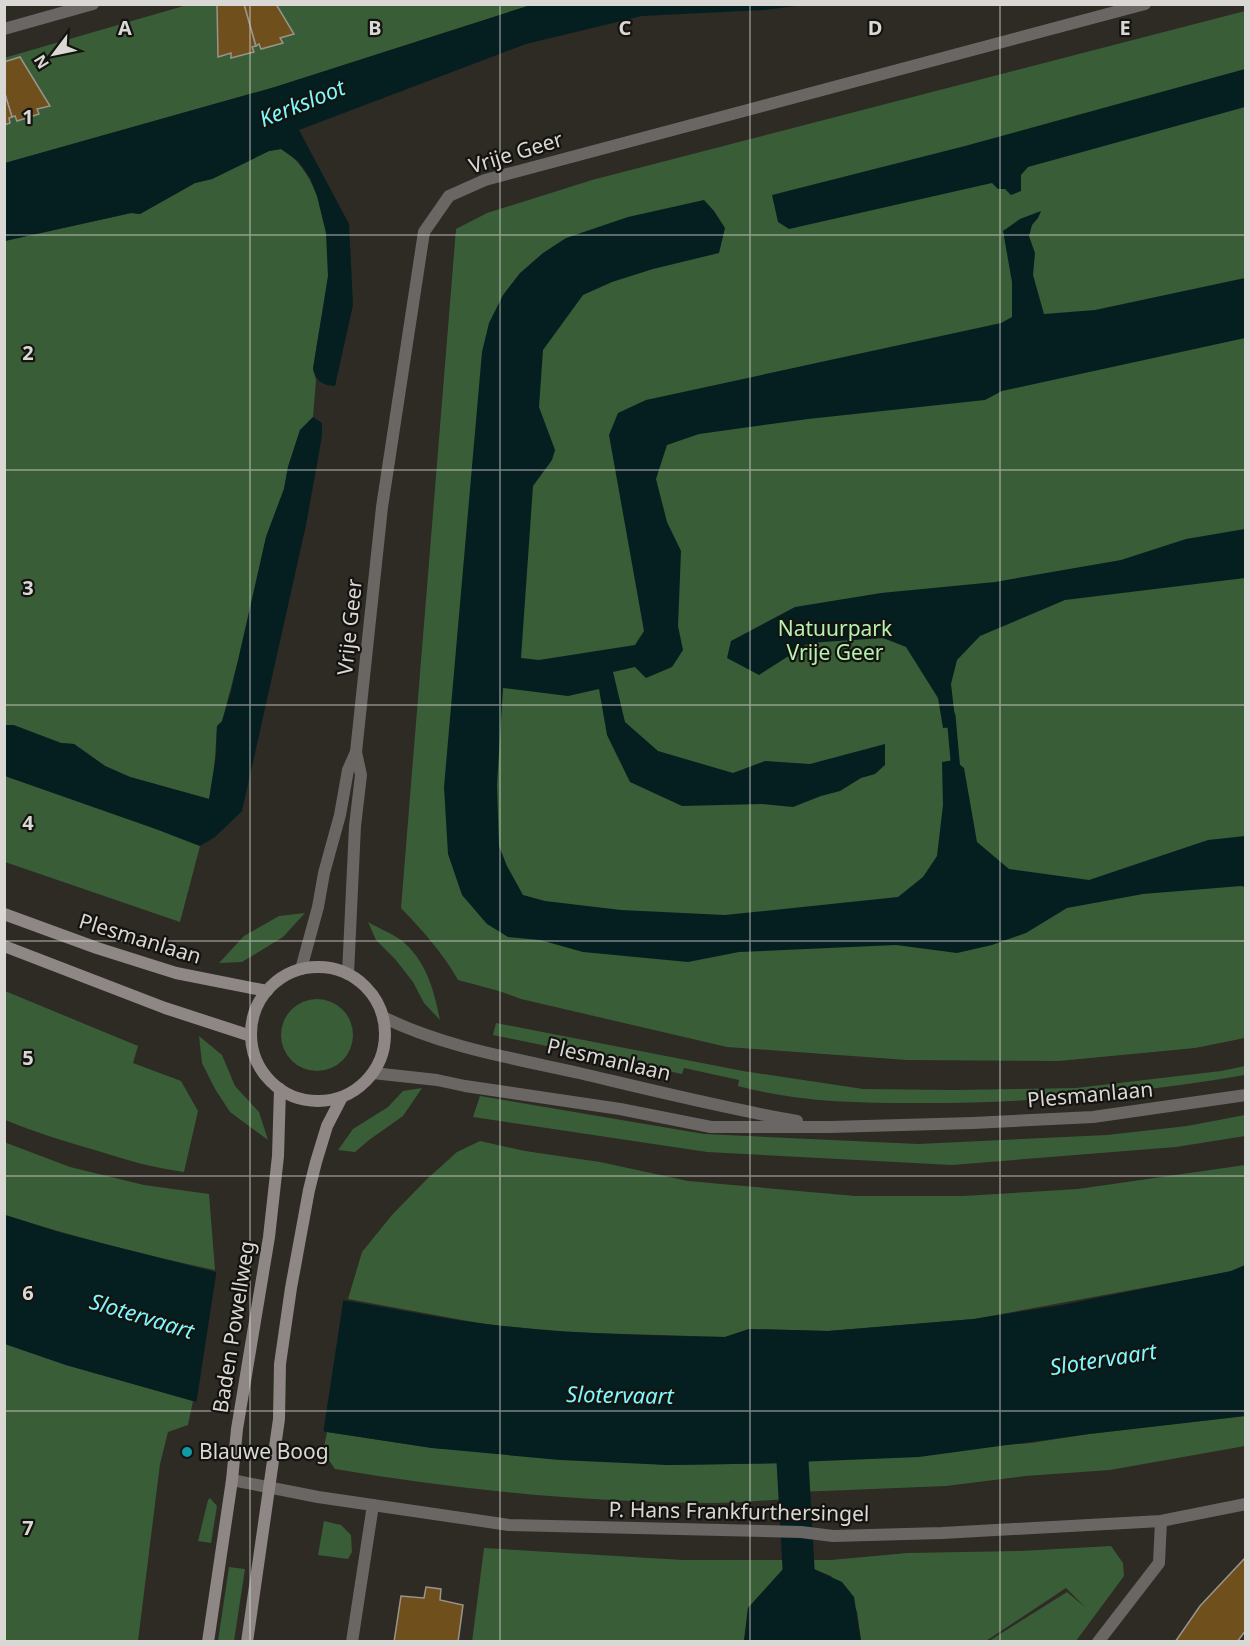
<svg xmlns="http://www.w3.org/2000/svg" width="1250" height="1646" font-family="'Noto Sans',sans-serif">
<style>
.green{fill:#395d37}
.water{fill:#051f21}
.pier{fill:#2e2a24}
.lines{fill:none;stroke-linecap:round;stroke-linejoin:round}
.stream{stroke:#051f21;stroke-width:9}
.canal{stroke:#051f21;stroke-width:32}
.building{fill:#6f501c;stroke:#99948d;stroke-width:1.5}
.minor{stroke:#6a6664;stroke-width:12}
.tertiary{stroke:#6a6664;stroke-width:12}
.secondary{stroke:#8e8785;stroke-width:12}
.grid{fill:none;stroke:#dad8d4;stroke-width:1.5;stroke-opacity:0.55}
.culture-dot{fill:#0f9aa8;stroke:#141310;stroke-width:2}
.labels{text-anchor:middle;stroke-width:4.5;stroke-linejoin:round;paint-order:stroke}
.street-label{font-size:21px;fill:#dad8d4;stroke:#141310}
.park-label{font-size:21px;fill:#b5f3b0;stroke:#141310}
.poi-label{font-size:21px;fill:#dad8d4;stroke:#141310;text-anchor:start}
.water-label{font-size:22px;font-style:italic;fill:#7ff8fe;stroke:#141310}
.grid-label{font-size:20px;text-anchor:middle;font-weight:bold;fill:#dad8d4;stroke:#141310;stroke-width:4.5;stroke-linejoin:round;paint-order:stroke}
</style>
<rect width="100%" height="100%" fill="#2e2a24"/>
<!-- green -->
<g class="green">
<polygon points="187,5 531,5 275,87 5,163 4,58"/>
<path d="M1245,11v1027l-50,10 -136,13 -152,-1 -180,-13 -206,-48 -22,-8 -41,-11c-15,-27 -36,-50 -57,-72l55,-679 31,-16 105,-33z"/>
<path d="M281,149c38,20 52,90 47,129 -4,30 -11,61 -15,91l3,11 -3,37 -13,13 -12,37 -4,22 -18,48 -20,103 -9,24 -15,58 -5,4 -4,62 -4,11 -79,-22 -25,-11 -31,-22 -13,-1 -47,-18h-9l-1,-484 127,-28 9,1 55,-31 17,-4 57,-28z"/>
<polygon points="5,776 156,829 200,846 180,922 5,862"/>
<polygon points="305,913 283,937 242,962 219,963 244,936 279,916"/>
<path d="M368,922c10,6 23,11 33,18 25,20 33,50 39,80l-16,-17 -11,-21 -18,-23 -19,-19z"/>
<path d="M5,991l133,55 -5,17 48,18 17,30 -14,61c-30,-4 -58,-12 -86,-21 -32,-9 -63,-19 -93,-31z"/>
<circle cx="317" cy="1035" r="36"/>
<path d="M496,1023l247,48 120,18 92,1 121,-2 145,-17 24,-5v9c-112,19 -221,29 -335,28 -58,0 -116,-2 -172,-17l1,-6 -55,-12 -2,6 -189,-39z"/>
<polygon points="199,1036 222,1055 235,1086 259,1112 268,1140 230,1112 215,1089 202,1063"/>
<polygon points="422,1088 403,1116 369,1140 355,1152 338,1150 353,1129 388,1107 403,1091"/>
<polygon points="480,1096 704,1134 918,1144 1107,1135 1187,1126 1245,1115 1245,1136 1176,1147 952,1165 707,1152 473,1117"/>
<polygon points="480,1141 525,1151 600,1162 688,1181 855,1196 963,1196 1078,1189 1245,1165 1245,1269 974,1319 828,1331 749,1329 725,1337 561,1332 484,1324 348,1299 362,1252 392,1215 427,1179 457,1152"/>
<path d="M4,1142l66,25 74,18 65,9 6,76c-71,-15 -141,-33 -210,-55z"/>
<polygon points="5,1344 66,1365 193,1401 188,1425 168,1432 160,1464 138,1641 5,1642"/>
<polygon points="1245,1416 1245,1446 1110,1470 1025,1476 946,1486 799,1492 797,1462 1031,1443 1089,1434"/>
<path d="M327,1432l105,16 236,17 120,-2 3,36c-26,1 -52,4 -78,4 -125,0 -254,-13 -378,-34l-12,-17z"/>
<polygon points="210,1498 217,1506 211,1543 198,1541 208,1500"/>
<polygon points="324,1521 341,1525 351,1535 352,1552 348,1559 318,1555"/>
<polygon points="1111,1546 1123,1563 1124,1576 1076,1641 989,1641 1067,1592 1086,1608 1066,1588 986,1641 861,1641 857,1611 831,1576 809,1567 785,1567 748,1608 744,1641 472,1642 484,1548 683,1560 831,1560 907,1553 1020,1551"/>
<polygon points="229,1567 245,1569 234,1641 218,1641"/>
</g>
<!-- water -->
<g class="water">
<path d="M531,5h272l-38,5 -123,6 -116,28 -227,86 50,94 4,81 -18,81c-13,-1 -18,-4 -22,-17l15,-93 -2,-43 -9,-37 -7,-18 -12,-17 -17,-12 -12,2 -57,28 -17,4 -55,31 -9,-1 -126,28v-78l270,-76z"/>
<polygon points="1245,69 1245,107 1028,167 1021,175 1021,191 1011,195 1005,189 998,189 992,183 789,229 778,222 772,195 965,146"/>
<polygon points="704,200 714,211 725,228 719,253 653,269 612,282 583,295 543,350 539,407 555,450 552,460 533,486 521,658 539,660 635,645 644,631 609,435 618,413 646,400 1001,323 1012,317 1012,282 1003,231 1020,219 1041,211 1038,218 1032,225 1029,236 1035,253 1033,275 1044,314 1095,310 1245,278 1245,338 1002,391 985,400 808,419 699,434 667,445 656,479 667,522 681,551 678,626 683,650 672,667 646,678 635,667 613,672 625,722 658,751 733,773 765,761 810,764 885,744 885,765 875,774 861,778 840,791 821,796 793,807 762,804 682,806 630,782 607,735 599,689 568,696 503,688 497,785 499,846 507,866 523,895 545,901 621,910 725,915 898,897 923,877 937,856 943,805 942,762 954,760 964,768 977,842 1009,869 1089,880 1208,840 1245,836 1245,887 1241,886 1143,894 1067,908 1026,933 992,945 957,953 896,945 739,952 688,962 583,952 540,940 508,937 487,924 462,895 448,854 444,787 482,352 489,323 503,295 520,273 543,253 566,238 628,217"/>
<polygon points="313,417 322,423 322,436 306,525 242,811 215,837 200,846 156,829 5,776 5,725 13,725 61,743 74,744 105,766 130,777 209,799 216,755 217,726 222,721 231,691 266,537 284,489 288,467 300,430"/>
<polygon points="1245,529 1245,578 1065,600 980,636 957,660 951,684 956,727 943,728 938,698 906,647 883,638 809,643 759,675 727,658 731,641 795,607 881,593 995,582 1121,560 1186,539"/>
<path d="M5,1215l57,18 244,62c61,7 120,22 181,29 79,10 158,11 238,13l24,-8 79,2 146,-12 88,-14 169,-34 14,-6v151l-156,18 -170,23 -122,5 2,30 -8,7 -3,-36 -120,2 -108,-5 -128,-12 -105,-16 -81,-21 -53,-10 -127,-36 -61,-21z"/>
<polygon points="785,1567 809,1567 842,1582 854,1597 861,1641 744,1641 748,1608"/>
</g>
<!-- pier -->
<polygon class="pier" points="217,1268 307,1292 344,1296 323,1434 245,1414 196,1405"/>
<g class="lines">
<!-- stream -->
<polyline class="stream" points="951,716 956,771"/>
<!-- canal -->
<polyline class="canal" points="792,1452 800,1595 793,1642"/>
</g>
<!-- building -->
<g class="building">
<polygon points="217,4 244,4 256,46 252,47 254,52 231,58 231,53 218,57"/>
<polygon points="244,4 276,4 294,34 280,38 283,43 261,49 259,44 256,46"/>
<polygon points="20,57 50,106 37,109 39,114 17,121 15,116 12,117 4,91 4,62"/>
<polygon points="4,91 12,117 9,118 10,123 4,125"/>
<polygon points="1246,1557 1246,1630 1237,1642 1175,1642 1200,1606"/>
<polygon points="426,1587 441,1589 440,1600 463,1605 458,1642 394,1642 401,1596 424,1598"/>
</g>
<g class="lines">
<!-- minor -->
<g class="minor">
<polyline points="4,29 93,4"/>
<polyline points="301,969 318,907 324,873 340,815 348,770 356,752"/>
<polyline points="348,974 355,826 361,775 356,752 382,507 424,232 449,196 485,180 1145,4"/>
<polyline points="232,1480 318,1497 509,1525 801,1532 833,1536 942,1533 1161,1521 1246,1504"/>
<polyline points="352,1642 373,1505"/>
<polyline points="1098,1642 1159,1563 1161,1521"/>
</g>
<!-- tertiary -->
<g class="tertiary">
<path d="M383,1017c61,30 129,41 196,56 72,17 144,35 218,48"/>
<polyline points="373,1073 437,1080 465,1086 620,1109 711,1127 830,1127 973,1123 1093,1117 1246,1095"/>
</g>
<!-- secondary -->
<g class="secondary">
<polyline points="4,914 97,948 176,973 267,991"/>
<polyline points="4,946 165,1008 251,1036"/>
<circle cx="318" cy="1034" r="67"/>
<polyline points="208,1642 232,1480 237,1429 269,1237 278,1156 280,1089"/>
<polyline points="247,1642 279,1419 280,1364 291,1288 309,1190 316,1162 327,1126 342,1097"/>
</g>
</g>
<!-- grid -->
<path class="grid" d="M250,4v1638M500,4v1638M750,4v1638M1000,4v1638M4,235h1242M4,470h1242M4,705h1242M4,941h1242M4,1176h1242M4,1411h1242"/>
<!-- markers -->
<circle class="culture-dot" cx="187" cy="1452" r="6"/>
<g class="labels">
<!-- street labels -->
<g class="street-label">
<text transform="translate(516 153) rotate(-17)" y="7">Vrije Geer</text>
<text transform="translate(350 627) rotate(-84)" y="7">Vrije Geer</text>
<text transform="translate(140 939) rotate(17)" y="7">Plesmanlaan</text>
<text transform="translate(609 1060) rotate(13)" y="7">Plesmanlaan</text>
<text transform="translate(1090 1095) rotate(-5)" y="7">Plesmanlaan</text>
<text transform="translate(234 1327) rotate(-81)" y="7">Baden Powellweg</text>
<text transform="translate(739 1512) rotate(1)" y="7">P. Hans Frankfurthersingel</text>
</g>
<!-- park labels -->
<g class="park-label">
<text x="835" y="636">Natuurpark<tspan x="835" dy="24">Vrije Geer</tspan></text>
</g>
<!-- poi labels -->
<g class="poi-label">
<text x="199" y="1459">Blauwe Boog</text>
</g>
<!-- water labels -->
<g class="water-label">
<text transform="translate(302 103) rotate(-22)" y="8">Kerksloot</text>
<text transform="translate(142 1316) rotate(17)" y="8">Slotervaart</text>
<text transform="translate(1103 1359) rotate(-9)" y="8">Slotervaart</text>
<text transform="translate(620 1395) rotate(1)" y="8">Slotervaart</text>
</g>
</g>
<g class="grid-label">
<text x="125" y="35">A</text>
<text x="375" y="35">B</text>
<text x="625" y="35">C</text>
<text x="875" y="35">D</text>
<text x="1125" y="35">E</text>
<text x="28" y="124">1</text>
<text x="28" y="360">2</text>
<text x="28" y="595">3</text>
<text x="28" y="830">4</text>
<text x="28" y="1065">5</text>
<text x="28" y="1300">6</text>
<text x="28" y="1535">7</text>
</g>
<!-- border -->
<rect width="1250" height="1646" fill="none" stroke="#dad8d4" stroke-width="12"/>
<!-- north arrow -->
<g transform="translate(54 54) rotate(238)" stroke="#141310" stroke-width="4.5" paint-order="stroke">
<path d="M0-4.5L10 22L0 15L-10 22Z" fill="#dad8d4"/>
<text y="-9" font-size="16" font-weight="bold" text-anchor="middle" fill="#dad8d4">N</text>
</g>
</svg>
